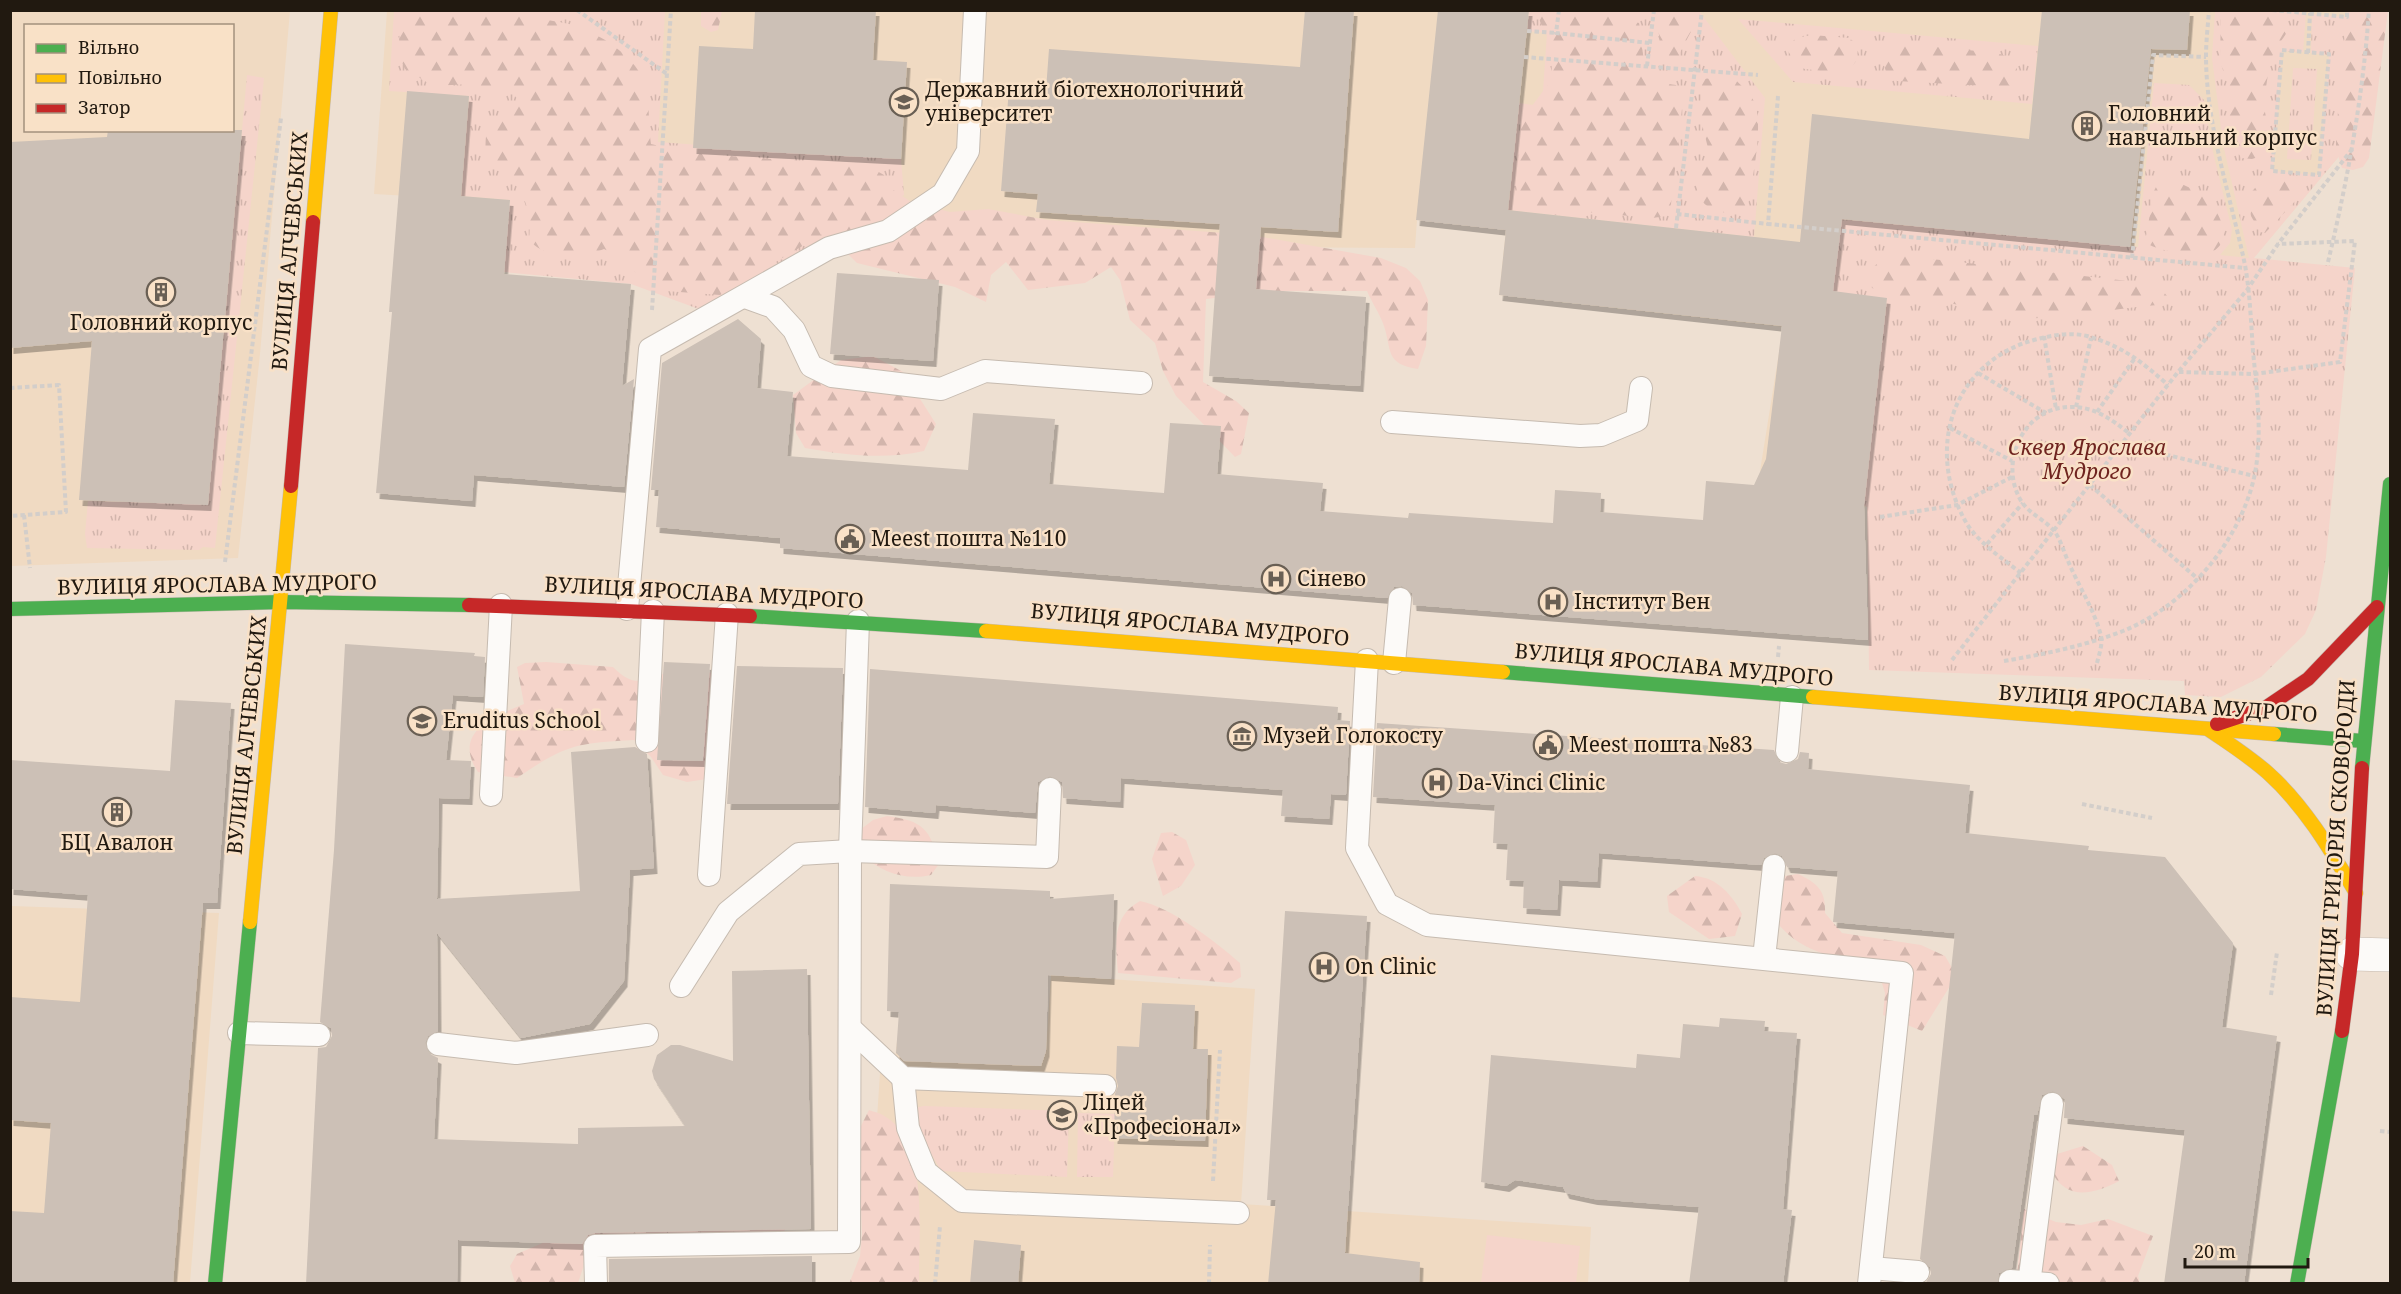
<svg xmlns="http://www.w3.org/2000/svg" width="2401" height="1294" font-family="'Noto Serif',serif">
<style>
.built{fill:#f0dac2;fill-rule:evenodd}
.grass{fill:url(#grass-tufts)}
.forest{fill:url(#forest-firs)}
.pitch{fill:#f5d4ca}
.building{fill:#ccc0b6;filter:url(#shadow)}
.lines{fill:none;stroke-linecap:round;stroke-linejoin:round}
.lane-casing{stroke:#c6bbb0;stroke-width:24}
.street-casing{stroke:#c6bbb0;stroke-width:34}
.fast-casing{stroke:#c6bbb0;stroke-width:15}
.slow-casing{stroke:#c6bbb0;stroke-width:15}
.jam-casing{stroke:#c6bbb0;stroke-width:15}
.path{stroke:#d3ceca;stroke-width:4;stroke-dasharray:4.5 3;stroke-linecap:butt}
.lane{stroke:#fcfaf8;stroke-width:22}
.street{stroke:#fcfaf8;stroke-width:33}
.fast{stroke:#4caf50;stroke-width:14}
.slow{stroke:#ffc107;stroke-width:14}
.jam{stroke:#c62828;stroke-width:14}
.labels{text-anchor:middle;stroke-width:5;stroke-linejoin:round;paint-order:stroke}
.poi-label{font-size:21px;fill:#211910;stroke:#f9e1c7;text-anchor:start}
.street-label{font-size:21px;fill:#211910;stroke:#f9e1c7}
.park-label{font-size:21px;font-style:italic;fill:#6f241f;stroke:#f9e1c7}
</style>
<defs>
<pattern id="grass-tufts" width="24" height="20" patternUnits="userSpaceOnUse" patternTransform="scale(1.5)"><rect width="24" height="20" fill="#f5d4ca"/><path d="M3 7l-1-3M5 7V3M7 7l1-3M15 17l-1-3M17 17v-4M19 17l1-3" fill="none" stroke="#d2b5ac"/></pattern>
<pattern id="forest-firs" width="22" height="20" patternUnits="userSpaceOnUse" patternTransform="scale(1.5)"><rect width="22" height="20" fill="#f5d4ca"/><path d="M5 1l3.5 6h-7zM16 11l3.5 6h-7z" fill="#d2b5ac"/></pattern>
<filter id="shadow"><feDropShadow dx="3.5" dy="6" stdDeviation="0" flood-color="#0004"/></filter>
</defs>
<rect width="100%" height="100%" fill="#eee0d2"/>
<!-- built -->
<g class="built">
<path d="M10,11h280l-30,343 -22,204 -227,8zM26,26h206v104h-206z"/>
<polygon points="387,11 2355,11 2346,148 2250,262 1866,479 1760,471 1780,346 1802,329 1499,295 1506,230 1417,220 1415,248 1219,247 942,226 374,194"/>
<polygon points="11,906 219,913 190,1283 11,1284"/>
<polygon points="1051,975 1255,989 1241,1204 1591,1227 1588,1283 866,1284 880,1073 895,1060 897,1041 1046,1051"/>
</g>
<!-- grass -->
<g class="grass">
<polygon points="2272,10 2306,13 2303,52 2282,51 2273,171 2319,175 2329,55 2311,53 2312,14 2346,17 2347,11 2355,11 2346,148 2254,258 2355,268 2326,557 2316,610 2305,634 2261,677 2221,697 2185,695 2184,681 1869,670 1867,507 1864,506 1868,456 1886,306 1825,301 1829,218 2138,247 2154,83 2189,85 2204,100 2212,148 2232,230 2230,243 2220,255 2249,258 2223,144 2212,58 2215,11"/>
<polygon points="394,11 665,11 658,142 901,159 904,195 704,311 631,284 504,272 510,200 461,196 469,96 389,91"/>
<polygon points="1529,11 1699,11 1765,98 1754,237 1508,210 1519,103 1542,106 1547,33 1527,31"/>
<polygon points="1738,19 2038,46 2032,104 1793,82"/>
<polygon points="2293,68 2317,69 2311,160 2287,159"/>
<polygon points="247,75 264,78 215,548 203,547 199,550 87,548 85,534 88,501 208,504"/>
<polygon points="924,1106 1069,1111 1067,1177 941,1171 922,1137 914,1108"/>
<polygon points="1078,1113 1115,1114 1113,1177 1077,1177"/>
</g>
<!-- forest -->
<g class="forest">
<path d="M400,11h125c14,10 28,9 44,13 29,8 70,33 77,64 4,16 2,38 5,56l37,9 180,13 16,9 5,12 22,15 39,10 38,-3 59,11 204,15 130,23 25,10 14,13 8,19 -2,46 -8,23c-33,-5 -26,-18 -34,-43 -4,-12 -12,-23 -17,-35h-88l-73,8 -3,83 33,19 13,12 -8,41 -6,3 -59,-61 -13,-25 -8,-28 -25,-23 -10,-40 -9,-13 -26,16 -57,7 -22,-28 -15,13 -5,27 -31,-15 -98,-24 -31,-31 -106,63 -54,-4 -24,-11 -19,-22 -19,-9c-23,9 -57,12 -75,-9 4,-39 -11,-61 -44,-80 2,-30 -4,-41 30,-51l4,-9 -16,-15 -24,6 -8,-7 -38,2 -28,-17 -6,-13z"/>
<polygon points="701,11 722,11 718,30 711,32 701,26"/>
<path d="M1535,11h81l5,7 18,5c7,29 -4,56 37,62l7,15 -12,104 -4,12 -15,2 -120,-11 -16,-9 5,-70 8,-18 23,-31 -1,-35z"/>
<polygon points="1661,11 1694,11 1695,24 1676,60 1662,52 1658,29"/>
<path d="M2221,11h49l19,13c-1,12 -11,18 -15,28 -5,11 -7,30 -9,42 -5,27 14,33 -4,62l-9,3 -11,-1 -15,-30 3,-40 -9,-27z"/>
<polygon points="2352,11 2388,11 2369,158 2363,167 2353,170 2342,168 2336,149 2336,135 2345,31"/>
<polygon points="1812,35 1849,38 1858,45 1857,60 1848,71 1834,73 1799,68 1786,48 1796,38"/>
<polygon points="1887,42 1997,53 2011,58 2017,69 2014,84 2004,87 1897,81 1887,75 1884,65"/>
<path d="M1715,78l21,2c5,6 12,11 16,18 15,22 -2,89 -5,116 -47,1 -63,-19 -38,-62l-9,-36 2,-37z"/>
<path d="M2274,177c13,3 22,6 25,20l-34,36 -5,-1 -9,-16 -3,-20 14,-16z"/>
<path d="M2166,181c58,5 87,87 14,72 -12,-2 -25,-4 -35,-11l9,-51 4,-8z"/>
<path d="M1905,256l241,27 13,3 8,10 -9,9c-46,3 -92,15 -138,13 -28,-2 -54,-13 -82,-17 -24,-3 -62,1 -75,-24l21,-20z"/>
<path d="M873,356l30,16 33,52 -12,27c-40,9 -79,4 -119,-3l-9,-15 -3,-38 48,-35z"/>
<path d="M546,662l67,5c27,28 37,5 66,4 15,-1 30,2 44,3l-16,105 -20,3 -24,-7 -12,-18 -17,-17c-58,3 -69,5 -117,38l-39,-6c-26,-39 14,-55 46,-68l-7,-37 8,-4z"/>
<path d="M887,816c36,5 43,12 52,48l-8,11c-26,6 -50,-3 -69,-20l-2,-25 13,-10z"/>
<polygon points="1172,832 1186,840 1195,865 1181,886 1163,896 1152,859 1161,833"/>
<path d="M1798,874c19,9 28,16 27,39l17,20 79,12 24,11 10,17 -5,13 -28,45 -39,-16 2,-22 -9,-29c-38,-5 -72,-10 -98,-40v-47z"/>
<path d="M1695,876c23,2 37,19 47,38l-7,22 -26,3 -40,-27 -2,-16z"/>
<path d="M1140,901c31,6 76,41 100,62l1,14 -10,6 -113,-10c-2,-29 -7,-56 22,-72z"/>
<path d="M869,1110c5,2 12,3 17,7 44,27 32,122 33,166l-70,1 11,-28 2,-22 -4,-102z"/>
<path d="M2083,1146l29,19 7,16c-26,14 -54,20 -68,-11l6,-16z"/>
<polygon points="2024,1209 2056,1222 2081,1225 2108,1219 2153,1236 2138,1276 2140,1283 2016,1284"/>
<polygon points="582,1219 787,1225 783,1234 585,1247 583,1268 578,1283 515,1283 510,1266 517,1254 554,1238"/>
</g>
<!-- pitch -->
<polygon class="pitch" points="1487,1235 1580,1246 1576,1283 1481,1283"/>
<!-- building -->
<g class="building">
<polygon points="755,10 876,10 873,60 907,62 901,159 693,148 699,46 753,49"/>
<polygon points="1305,10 1354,10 1338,232 1261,227 1256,289 1366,297 1360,386 1209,376 1220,224 1036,212 1038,194 1001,191 1009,88 1046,90 1049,49 1300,67"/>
<polygon points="1438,10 1529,10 1508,210 1800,242 1812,114 2029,139 2042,10 2190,10 2187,50 2151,49 2130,247 1842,219 1833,291 1887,298 1864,506 1868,640 1413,605 1412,593 1402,586 1394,587 1387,598 780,548 780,538 656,527 659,490 651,490 662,363 738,319 761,339 757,388 793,392 787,456 968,470 973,413 1055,419 1049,484 1164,493 1170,423 1221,426 1217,474 1323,483 1320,511 1408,518 1409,513 1553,523 1555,490 1601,493 1600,512 1703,520 1706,481 1754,485 1766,459 1782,326 1499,295 1506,230 1416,220"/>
<polygon points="407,91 469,96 461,196 510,200 504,274 631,284 622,386 634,379 624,487 474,475 472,501 376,493 392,312 389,312"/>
<polygon points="108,130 242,130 208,505 79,500 92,341 10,348 10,142 107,137"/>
<polygon points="837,273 939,280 933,361 830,354"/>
<polygon points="345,644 475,653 474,656 485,657 483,697 453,695 446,760 471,761 469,799 439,798 437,899 580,891 571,752 635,747 647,754 654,868 630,870 624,981 590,1024 521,1038 437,933 438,1031 428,1036 425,1043 430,1054 438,1058 434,1139 578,1144 578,1128 685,1126 654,1079 652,1071 657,1055 671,1045 680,1045 733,1061 732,971 807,969 811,1229 595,1233 588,1235 582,1244 458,1240 457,1284 306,1284 318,1048 326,1047 332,1036 331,1028 320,1022 334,850"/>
<polygon points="664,662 710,664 703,761 657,760"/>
<polygon points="737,666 843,668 838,804 727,804"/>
<polygon points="870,669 1338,707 1337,720 1350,721 1346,795 1331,794 1329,819 1281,816 1283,790 1121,778 1120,802 1063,798 1062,782 1050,776 1038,782 1035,813 936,805 935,813 865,807"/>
<polygon points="175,700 231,703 217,903 203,903 173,1284 10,1284 10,1211 44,1213 51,1123 10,1120 10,997 80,1002 88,895 10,889 10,760 170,771"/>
<polygon points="1377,723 1774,750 1779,762 1786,764 1798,759 1800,752 1809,753 1808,769 1970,785 1965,833 2089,846 2088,850 2165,857 2233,943 2222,1027 2277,1036 2244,1284 2164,1284 2185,1130 2064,1118 2065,1099 2053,1091 2042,1095 2037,1115 2034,1115 2012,1268 1999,1273 1997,1284 1925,1284 1931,1274 1930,1267 1920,1259 1955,933 1833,922 1838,871 1787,867 1782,856 1775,853 1764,858 1761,865 1599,853 1597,882 1559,880 1557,910 1523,908 1524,881 1506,880 1508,844 1493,843 1495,805 1373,797"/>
<polygon points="890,884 1050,891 1050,899 1114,894 1111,979 1048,975 1046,1051 1041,1066 904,1061 896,1053 899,1012 887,1011"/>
<polygon points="1285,911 1367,916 1345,1253 1420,1262 1419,1284 1268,1284 1276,1200 1267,1200"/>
<polygon points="1142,1003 1195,1005 1193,1049 1208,1049 1205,1141 1114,1138 1115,1094 1118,1086 1116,1078 1117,1046 1139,1047"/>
<polygon points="1720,1018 1765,1021 1764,1031 1797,1033 1783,1209 1792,1210 1783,1284 1689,1284 1699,1207 1594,1199 1566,1193 1563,1187 1515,1180 1506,1186 1481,1182 1491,1055 1636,1068 1637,1054 1680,1058 1683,1024 1719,1027"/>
<polygon points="974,1240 1021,1245 1018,1284 970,1284"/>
<polygon points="812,1256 812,1284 609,1284 609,1259"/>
</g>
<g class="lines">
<!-- lane casing -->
<g class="lane-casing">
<g id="lane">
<polyline points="745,297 773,307 794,330 811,366 832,376 941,389 985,371 1141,383"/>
<polyline points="1392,422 1580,436 1601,435 1637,420 1641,388"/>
<polyline points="627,609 650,349 829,248 888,231 943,194 968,151 975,10"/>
<polyline points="1367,660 1357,848 1387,904 1427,925 1902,973 1869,1284"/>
<polyline points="1394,663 1400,599"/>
<polyline points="647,741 653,611"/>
<polyline points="1787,751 1792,697"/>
<polyline points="491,795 501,605"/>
<polyline points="709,875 727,614"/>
<polyline points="1764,958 1774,866"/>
<polyline points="681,986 728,912 799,854 850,851 1047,857 1050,789"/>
<polyline points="852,1030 903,1078 1105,1086"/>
<polyline points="239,1033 319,1035"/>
<polyline points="438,1044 516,1053 647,1035"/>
<polyline points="903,1078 908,1128 926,1172 962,1201 1238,1213"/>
<polyline points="1871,1268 1918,1272"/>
<polyline points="2010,1281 2048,1284"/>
<polyline points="596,1284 595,1246 849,1242 850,851 858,621"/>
<polyline points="2029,1284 2052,1104"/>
</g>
</g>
<!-- street casing -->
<g class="street-casing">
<polyline id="street" points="2352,954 2390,955"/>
</g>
<!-- fast casing -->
<g class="fast-casing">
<g id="fast">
<polyline points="10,609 281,602 469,605"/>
<polyline points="750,616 986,631"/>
<polyline points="1503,672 1813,697"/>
<polyline points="2274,734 2363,741"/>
<polyline points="2362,768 2390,484"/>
<polyline points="215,1284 250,922"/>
<polyline points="2297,1284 2342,1031"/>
</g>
</g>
<!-- slow casing -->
<g class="slow-casing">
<g id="slow">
<polyline points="313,222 331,10"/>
<polyline points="986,631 1503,672"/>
<polyline points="1813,697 2274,734"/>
<path d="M2208,729c20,14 41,27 60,44 37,33 63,78 88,120"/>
<polyline points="250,922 291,486"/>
</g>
</g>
<!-- jam casing -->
<g class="jam-casing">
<g id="jam">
<polyline points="291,486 313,222"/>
<polyline points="469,605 750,616"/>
<polyline points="2217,724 2265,708 2308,679 2377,607"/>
<polyline points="2342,1031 2352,954 2362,768"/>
</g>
</g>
<!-- path -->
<g class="path">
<polyline points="577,10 667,74"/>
<polyline points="1559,10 1556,33 1650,43"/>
<polyline points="2272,10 2347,17 2347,10"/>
<polyline points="1527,31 1556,33"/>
<polygon points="2282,50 2329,54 2319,175 2272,171"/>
<polyline points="2308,53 2310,13"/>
<polyline points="1524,57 1758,75"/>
<polyline points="1647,66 1654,10"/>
<polyline points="1778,96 1768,224 2245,268"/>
<polyline points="1677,214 1768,224"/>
<polyline points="1676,228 1702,10"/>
<polyline points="2132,258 2153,55 2206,57"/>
<path d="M2328,262c20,-84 35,-166 41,-252"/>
<polyline points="652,310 671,10"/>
<polyline points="2044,336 2056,409"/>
<polyline points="2179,372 2255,374 2340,362 2355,241 2278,244"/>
<polyline points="1978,373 2046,413"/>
<polyline points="10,388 59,385 66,512 10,516"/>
<polyline points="2076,407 2091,338"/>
<polyline points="2097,412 2135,358"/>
<polyline points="1950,428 2012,461"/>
<polyline points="2122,444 2254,476"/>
<polyline points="2090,485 2198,579"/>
<polyline points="24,515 30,568"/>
<polyline points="1880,517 1957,505 2012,477"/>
<polyline points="1987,544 2023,503"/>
<polyline points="225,562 281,118"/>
<path d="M2021,573c-18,-14 -42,-30 -54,-49 -40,-68 -20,-152 57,-181 19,-6 43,-12 63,-7 35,10 54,25 81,49"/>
<polyline points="1778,657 1779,646"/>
<polyline points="1952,660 2178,372 2247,290 2278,244 2353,148"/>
<path d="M2004,661c41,-7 80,-15 119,-30 62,-25 116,-88 131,-153 9,-42 3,-85 -1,-127 -2,-28 -3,-58 -8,-86 -14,-67 -39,-140 -39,-209 0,-15 2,-31 3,-46"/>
<path d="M2097,663c2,-8 6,-20 4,-27 -6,-25 -23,-51 -33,-75 -4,-9 -8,-22 -13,-29 -11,-14 -28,-18 -36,-35 -19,-37 5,-89 50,-90 25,-1 42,12 61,27"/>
<polyline points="2082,804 2152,818"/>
<polyline points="2271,995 2277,952"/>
<polyline points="2380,1131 2390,1132"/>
<polyline points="1213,1181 1220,1050"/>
<polyline points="935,1284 940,1226"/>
<polyline points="1209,1284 1210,1245"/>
</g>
<!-- lane -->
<use href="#lane" class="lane"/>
<!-- street -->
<use href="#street" class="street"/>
<!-- fast -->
<use href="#fast" class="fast"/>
<!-- slow -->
<use href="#slow" class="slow"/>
<!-- jam -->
<use href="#jam" class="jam"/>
</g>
<!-- icons -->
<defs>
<g id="university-ring" transform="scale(1.5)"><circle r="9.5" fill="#f9e1c7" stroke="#695f54" stroke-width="1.5"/><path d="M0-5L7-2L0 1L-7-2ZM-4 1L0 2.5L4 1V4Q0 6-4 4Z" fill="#695f54"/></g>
<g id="building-ring" transform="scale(1.5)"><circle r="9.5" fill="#f9e1c7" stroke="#695f54" stroke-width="1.5"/><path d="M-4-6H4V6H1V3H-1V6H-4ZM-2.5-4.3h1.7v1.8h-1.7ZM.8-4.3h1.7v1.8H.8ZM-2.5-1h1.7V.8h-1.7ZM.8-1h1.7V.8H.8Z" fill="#695f54"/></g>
<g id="civic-ring" transform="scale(1.5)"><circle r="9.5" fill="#f9e1c7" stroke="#695f54" stroke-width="1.5"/><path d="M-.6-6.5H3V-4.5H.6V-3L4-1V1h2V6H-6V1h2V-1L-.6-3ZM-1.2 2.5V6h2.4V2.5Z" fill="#695f54"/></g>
<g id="hospital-ring" transform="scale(1.5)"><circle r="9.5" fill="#f9e1c7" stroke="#695f54" stroke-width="1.5"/><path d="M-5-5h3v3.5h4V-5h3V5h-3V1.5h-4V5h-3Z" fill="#695f54"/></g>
<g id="school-ring" transform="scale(1.5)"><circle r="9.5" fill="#f9e1c7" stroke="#695f54" stroke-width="1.5"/><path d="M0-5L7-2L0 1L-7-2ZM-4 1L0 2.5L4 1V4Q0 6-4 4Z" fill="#695f54"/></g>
<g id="museum-ring" transform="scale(1.5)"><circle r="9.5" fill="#f9e1c7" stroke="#695f54" stroke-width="1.5"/><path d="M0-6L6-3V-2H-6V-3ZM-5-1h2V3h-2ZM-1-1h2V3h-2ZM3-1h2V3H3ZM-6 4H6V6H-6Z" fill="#695f54"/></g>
</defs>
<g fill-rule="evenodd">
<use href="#university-ring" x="904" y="102"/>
<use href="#building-ring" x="2087" y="126"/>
<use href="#building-ring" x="161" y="292"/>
<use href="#civic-ring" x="850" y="539"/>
<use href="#hospital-ring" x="1276" y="579"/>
<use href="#hospital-ring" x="1553" y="602"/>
<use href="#school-ring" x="422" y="721"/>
<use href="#museum-ring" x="1242" y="736"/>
<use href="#civic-ring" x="1548" y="745"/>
<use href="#hospital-ring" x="1437" y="783"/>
<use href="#building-ring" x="117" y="812"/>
<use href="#hospital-ring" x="1324" y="967"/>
<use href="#school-ring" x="1062" y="1115"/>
</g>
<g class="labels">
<!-- poi labels -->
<g class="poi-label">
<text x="925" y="97">Державний біотехнологічний<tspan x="925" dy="24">університет</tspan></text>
<text x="2108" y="121">Головний<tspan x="2108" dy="24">навчальний корпус</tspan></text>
<text x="161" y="330" text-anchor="middle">Головний корпус</text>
<text x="871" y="546">Meest пошта №110</text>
<text x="1297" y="586">Сінево</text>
<text x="1574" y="609">Інститут Вен</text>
<text x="443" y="728">Eruditus School</text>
<text x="1263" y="743">Музей Голокосту</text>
<text x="1569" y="752">Meest пошта №83</text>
<text x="1458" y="790">Da-Vinci Сlinic</text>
<text x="117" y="850" text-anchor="middle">БЦ Авалон</text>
<text x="1345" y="974">On Clinic</text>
<text x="1083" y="1110">Ліцей<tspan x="1083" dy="24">«Професіонал»</tspan></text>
</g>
<!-- street labels -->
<g class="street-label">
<text transform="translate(290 251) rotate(-85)" y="7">ВУЛИЦЯ АЛЧЕВСЬКИХ</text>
<text transform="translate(217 585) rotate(-1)" y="7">ВУЛИЦЯ ЯРОСЛАВА МУДРОГО</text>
<text transform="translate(704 593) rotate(3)" y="7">ВУЛИЦЯ ЯРОСЛАВА МУДРОГО</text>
<text transform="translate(1190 625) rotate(5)" y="7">ВУЛИЦЯ ЯРОСЛАВА МУДРОГО</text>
<text transform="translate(1674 665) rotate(5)" y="7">ВУЛИЦЯ ЯРОСЛАВА МУДРОГО</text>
<text transform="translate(2158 704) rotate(4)" y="7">ВУЛИЦЯ ЯРОСЛАВА МУДРОГО</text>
<text transform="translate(247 735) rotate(-84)" y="7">ВУЛИЦЯ АЛЧЕВСЬКИХ</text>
<text transform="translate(2336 848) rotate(-86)" y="7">ВУЛИЦЯ ГРИГОРІЯ СКОВОРОДИ</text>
</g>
<!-- park labels -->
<g class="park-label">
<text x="2087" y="455">Сквер Ярослава<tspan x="2087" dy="24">Мудрого</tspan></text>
</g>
</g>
<!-- border -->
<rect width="2401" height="1294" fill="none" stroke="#211910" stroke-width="24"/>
<!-- legend -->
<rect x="24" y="24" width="210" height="108" fill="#f9e1c7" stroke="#a3917e" stroke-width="1.5"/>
<rect x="36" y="44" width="30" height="9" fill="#4caf50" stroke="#a3917e" stroke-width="1.5"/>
<text x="78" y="54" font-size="18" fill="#211910">Вільно</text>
<rect x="36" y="74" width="30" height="9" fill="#ffc107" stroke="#a3917e" stroke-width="1.5"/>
<text x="78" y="84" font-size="18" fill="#211910">Повільно</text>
<rect x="36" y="104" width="30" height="9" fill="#c62828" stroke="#a3917e" stroke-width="1.5"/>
<text x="78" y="114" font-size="18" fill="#211910">Затор</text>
<!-- scale -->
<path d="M2185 1258v9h123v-9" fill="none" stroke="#211910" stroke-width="3"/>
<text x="2194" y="1258" font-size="18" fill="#211910" stroke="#f9e1c7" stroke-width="4.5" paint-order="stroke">20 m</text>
</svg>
